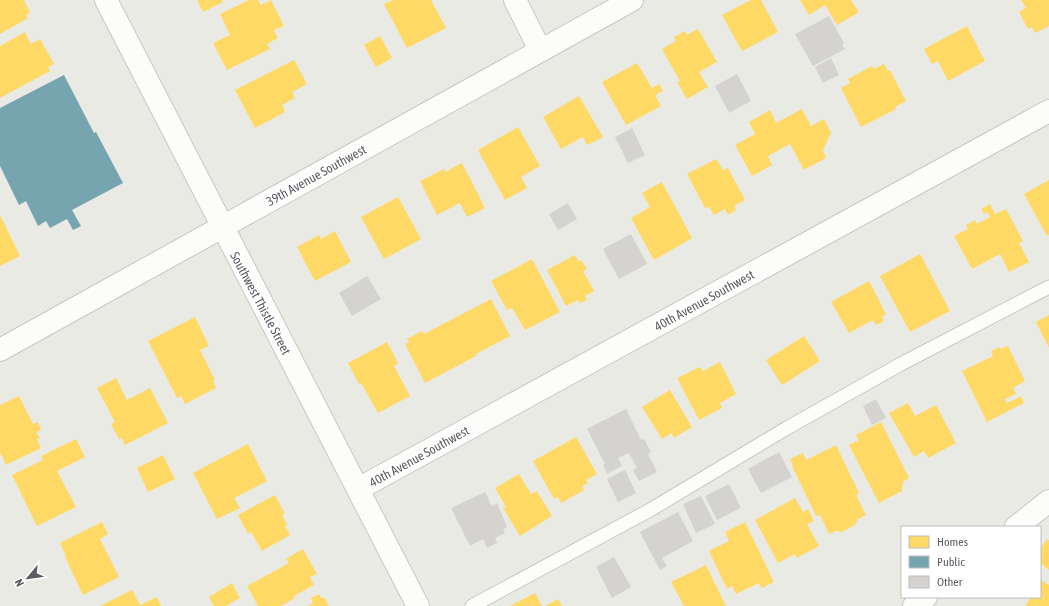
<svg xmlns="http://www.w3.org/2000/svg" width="1049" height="606" font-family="'Asap Condensed',sans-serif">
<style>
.homes{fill:#ffd966}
.public{fill:#76a5af}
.building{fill:#d4d3d0}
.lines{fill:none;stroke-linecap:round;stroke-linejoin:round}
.service-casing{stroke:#c6c6c6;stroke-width:15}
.minor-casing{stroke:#c6c6c6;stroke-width:24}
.secondary-casing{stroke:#c7c7c7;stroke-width:24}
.service{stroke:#fcfcfb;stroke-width:13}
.minor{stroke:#fcfcfb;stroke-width:22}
.secondary{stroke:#fcfcfb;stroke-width:22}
.labels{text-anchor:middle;stroke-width:4;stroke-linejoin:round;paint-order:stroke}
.street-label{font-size:13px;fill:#5b5d62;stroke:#fff}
</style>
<rect width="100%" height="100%" fill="#eaeae5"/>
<!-- homes -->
<g class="homes">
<polygon points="0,0 24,0 30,13 26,15 28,18 0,34"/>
<polygon points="197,0 222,0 223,2 203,12"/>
<polygon points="249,0 258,0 261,5 271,0 284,26 274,30 278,38 267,44 270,49 227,70 213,43 230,35 220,14"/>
<polygon points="393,0 431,0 446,28 407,48 384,4"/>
<polygon points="751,0 761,0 778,32 742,51 722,15"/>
<polygon points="800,0 851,0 859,12 837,25 825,5 809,15"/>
<polygon points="1021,0 1049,0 1049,26 1035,33 1032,27 1028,29 1019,12 1026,8"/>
<polygon points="967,26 985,61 948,81 938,61 932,64 924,49"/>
<polygon points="698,29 717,62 699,72 708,87 687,99 677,82 680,81 662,49 676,41 674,37 685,31 687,35"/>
<polygon points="25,32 31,44 40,39 54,64 48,67 50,71 0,98 0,46"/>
<polygon points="380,36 392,58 376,67 364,45"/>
<polygon points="294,60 307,84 292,92 295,98 282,105 285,112 255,128 235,90"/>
<polygon points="637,63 652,88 659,84 663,91 655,95 661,106 626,125 602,82"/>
<polygon points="884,64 888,71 890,70 906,101 895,107 896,109 861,127 841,88 850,83 848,79 872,66 874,69"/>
<polygon points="579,96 603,137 587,145 583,137 561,149 543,117"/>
<polygon points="802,109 811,126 824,119 831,133 823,150 826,158 804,170 790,144 768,156 772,165 752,176 735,145 755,134 749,122 770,110 776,123"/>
<polygon points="518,127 540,166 521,177 527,188 505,200 478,150"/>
<polygon points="716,159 723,170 728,168 745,200 734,206 736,210 728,215 725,209 714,215 709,207 705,208 687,174"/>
<polygon points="462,163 485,208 467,217 460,203 437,215 420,181 444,169 445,172"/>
<polygon points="1049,180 1049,235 1047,236 1024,194"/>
<polygon points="662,182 692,238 654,260 631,218 650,207 642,193"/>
<polygon points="398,197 421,239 384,259 361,217"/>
<polygon points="990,204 995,214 1006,209 1023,241 1019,243 1029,262 1009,272 1000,254 972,269 954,236 968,229 966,225 975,220 977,224 990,217 987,212 984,214 981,209"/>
<polygon points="0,215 20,256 0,266"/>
<polygon points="335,231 351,262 315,281 297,247 319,235 321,239"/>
<polygon points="920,254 950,311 910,332 880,276"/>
<polygon points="575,255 578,261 581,260 587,269 583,271 594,291 585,296 587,300 580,303 578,300 566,306 547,270"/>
<polygon points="532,259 560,312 525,330 512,308 507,310 491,281"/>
<polygon points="869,281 886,314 882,317 884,321 876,325 873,320 849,333 831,302"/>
<polygon points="491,299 510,336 476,354 476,356 425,383 405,344 409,342 407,339 422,331 424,334"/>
<polygon points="1049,315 1049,348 1036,322"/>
<polygon points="195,317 209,346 200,350 215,380 213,381 216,388 185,404 181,396 177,398 148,341"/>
<polygon points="804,336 820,361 782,385 766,360"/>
<polygon points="387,342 398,363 394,366 410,396 378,413 361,383 359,384 348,363"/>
<polygon points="1008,346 1025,381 1013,388 1016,394 1005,399 1007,403 1021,396 1024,403 987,422 962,371 993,356 991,351 1000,347 1001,349"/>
<polygon points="720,362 736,394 720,403 722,408 699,420 677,378 700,367 703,371"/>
<polygon points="116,378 127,400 150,388 168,423 125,445 122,438 119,439 111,424 115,422 97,388"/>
<polygon points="670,390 692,427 674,438 672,433 662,439 642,407"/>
<polygon points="19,396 33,424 38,422 41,430 36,432 40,438 37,439 41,448 6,465 0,452 0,405"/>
<polygon points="908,403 915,416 936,405 956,443 928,458 924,451 914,457 889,413"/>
<polygon points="881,422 909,478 903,482 902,491 879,503 849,445 859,440 856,435"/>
<polygon points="576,437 597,474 586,480 588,483 582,486 584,490 561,503 558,497 554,499 533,461"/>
<polygon points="76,439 85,457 57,471 76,507 37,526 12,475 43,460 41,456"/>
<polygon points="248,444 267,481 234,498 240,508 217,519 193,473"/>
<polygon points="836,445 859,493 856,495 866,515 858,519 855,525 842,532 836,531 829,534 820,515 816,516 792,466 793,465 790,459 803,453 806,460"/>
<polygon points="163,455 175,479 148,492 137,468"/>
<polygon points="519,474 531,494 537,491 552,516 520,536 503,508 506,507 495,488"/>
<polygon points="275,495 285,514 282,515 287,525 285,526 290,535 262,551 251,532 248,534 238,515"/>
<polygon points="795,498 803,512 808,509 814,521 807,524 819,546 797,558 795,554 778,563 755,520"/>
<polygon points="102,522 108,534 100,539 119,577 83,595 65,557 66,556 60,543"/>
<polygon points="745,522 774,582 762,588 759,583 736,594 732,586 727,589 709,551 729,541 725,532"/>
<polygon points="1047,539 1049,540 1049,570 1040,563 1040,549"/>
<polygon points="303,549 317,574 310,577 314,585 294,596 295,598 281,606 258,606 247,586 289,563 286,559"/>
<polygon points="706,565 726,606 684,606 671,582"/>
<polygon points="1041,580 1049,585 1049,606 1025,606 1031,597 1040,597 1040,582"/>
<polygon points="232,583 240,598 226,606 214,606 209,597"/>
<polygon points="132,590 140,605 157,597 161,606 100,606"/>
<polygon points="535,593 542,606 510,606"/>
<polygon points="319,594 322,599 324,597 329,606 308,606 313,603 311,598"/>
<polygon points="558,599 562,606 545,606"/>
</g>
<!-- public -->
<polygon class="public" points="64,75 94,133 96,132 123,183 72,210 81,226 73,230 67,219 50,228 46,221 38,226 26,201 19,205 0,166 0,108"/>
<!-- building -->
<g class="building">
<polygon points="829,16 844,43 842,44 845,49 813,66 795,34"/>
<polygon points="831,58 839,75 823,83 815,67"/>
<polygon points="737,74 751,101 729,113 715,86"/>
<polygon points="632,128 645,155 628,163 615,137"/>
<polygon points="568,203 577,219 558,230 549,214"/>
<polygon points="631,234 647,264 619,279 603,249"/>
<polygon points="367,276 381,299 352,316 339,293"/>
<polygon points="876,399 886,418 872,425 863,406"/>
<polygon points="626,409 641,440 644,439 651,452 648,454 657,472 639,481 633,470 637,468 629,453 618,458 622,466 607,474 603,465 605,464 587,429"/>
<polygon points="779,452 792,477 761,493 748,469"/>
<polygon points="625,470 636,493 618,502 607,479"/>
<polygon points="729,484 741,508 717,520 705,496"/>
<polygon points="485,492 492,506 497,503 507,527 503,529 505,533 495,538 497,543 487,548 483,539 470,546 451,508"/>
<polygon points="701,496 715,524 696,533 683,504"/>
<polygon points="678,512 693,541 662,558 667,566 660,570 640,532"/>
<polygon points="614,557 631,587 612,598 596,567"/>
</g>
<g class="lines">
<!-- service casing -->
<g class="service-casing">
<polyline id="service" points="472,606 650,510 787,428 901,364 1049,287"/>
</g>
<!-- minor casing -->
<g class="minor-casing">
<g id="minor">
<polyline points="515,0 540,50"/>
<polyline points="0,350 632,0"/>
<polyline points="358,489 1049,111"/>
<polyline points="1016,527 1049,501"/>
<polyline points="914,606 926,597"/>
</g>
</g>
<!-- secondary casing -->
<g class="secondary-casing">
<polyline id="secondary" points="106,0 418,606"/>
</g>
<!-- service -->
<use href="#service" class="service"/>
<!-- minor -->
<use href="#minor" class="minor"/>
<!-- secondary -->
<use href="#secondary" class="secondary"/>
</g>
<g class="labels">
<!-- street labels -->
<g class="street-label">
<text transform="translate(316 175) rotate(-29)" y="5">39th Avenue Southwest</text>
<text transform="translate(704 300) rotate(-29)" y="5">40th Avenue Southwest</text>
<text transform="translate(261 303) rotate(62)" y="5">Southwest Thistle Street</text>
<text transform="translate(419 456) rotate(-29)" y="5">40th Avenue Southwest</text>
</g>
</g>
<!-- legend -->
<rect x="901" y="526" width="140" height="72" fill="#ffffff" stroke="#bdbec0"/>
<rect x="909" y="536" width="20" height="12" fill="#ffd966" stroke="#bdbec0"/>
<text x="937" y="546" font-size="12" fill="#5b5d62">Homes</text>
<rect x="909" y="556" width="20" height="12" fill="#76a5af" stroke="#bdbec0"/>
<text x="937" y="566" font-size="12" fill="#5b5d62">Public</text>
<rect x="909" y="576" width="20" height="12" fill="#d4d3d0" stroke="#bdbec0"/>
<text x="937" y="586" font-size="12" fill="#5b5d62">Other</text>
<!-- north arrow -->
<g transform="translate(28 578) rotate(241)" stroke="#ffffff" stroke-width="3" paint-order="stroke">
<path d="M0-3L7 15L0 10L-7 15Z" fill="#5b5d62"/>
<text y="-6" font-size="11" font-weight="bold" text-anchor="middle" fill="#5b5d62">N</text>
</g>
</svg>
